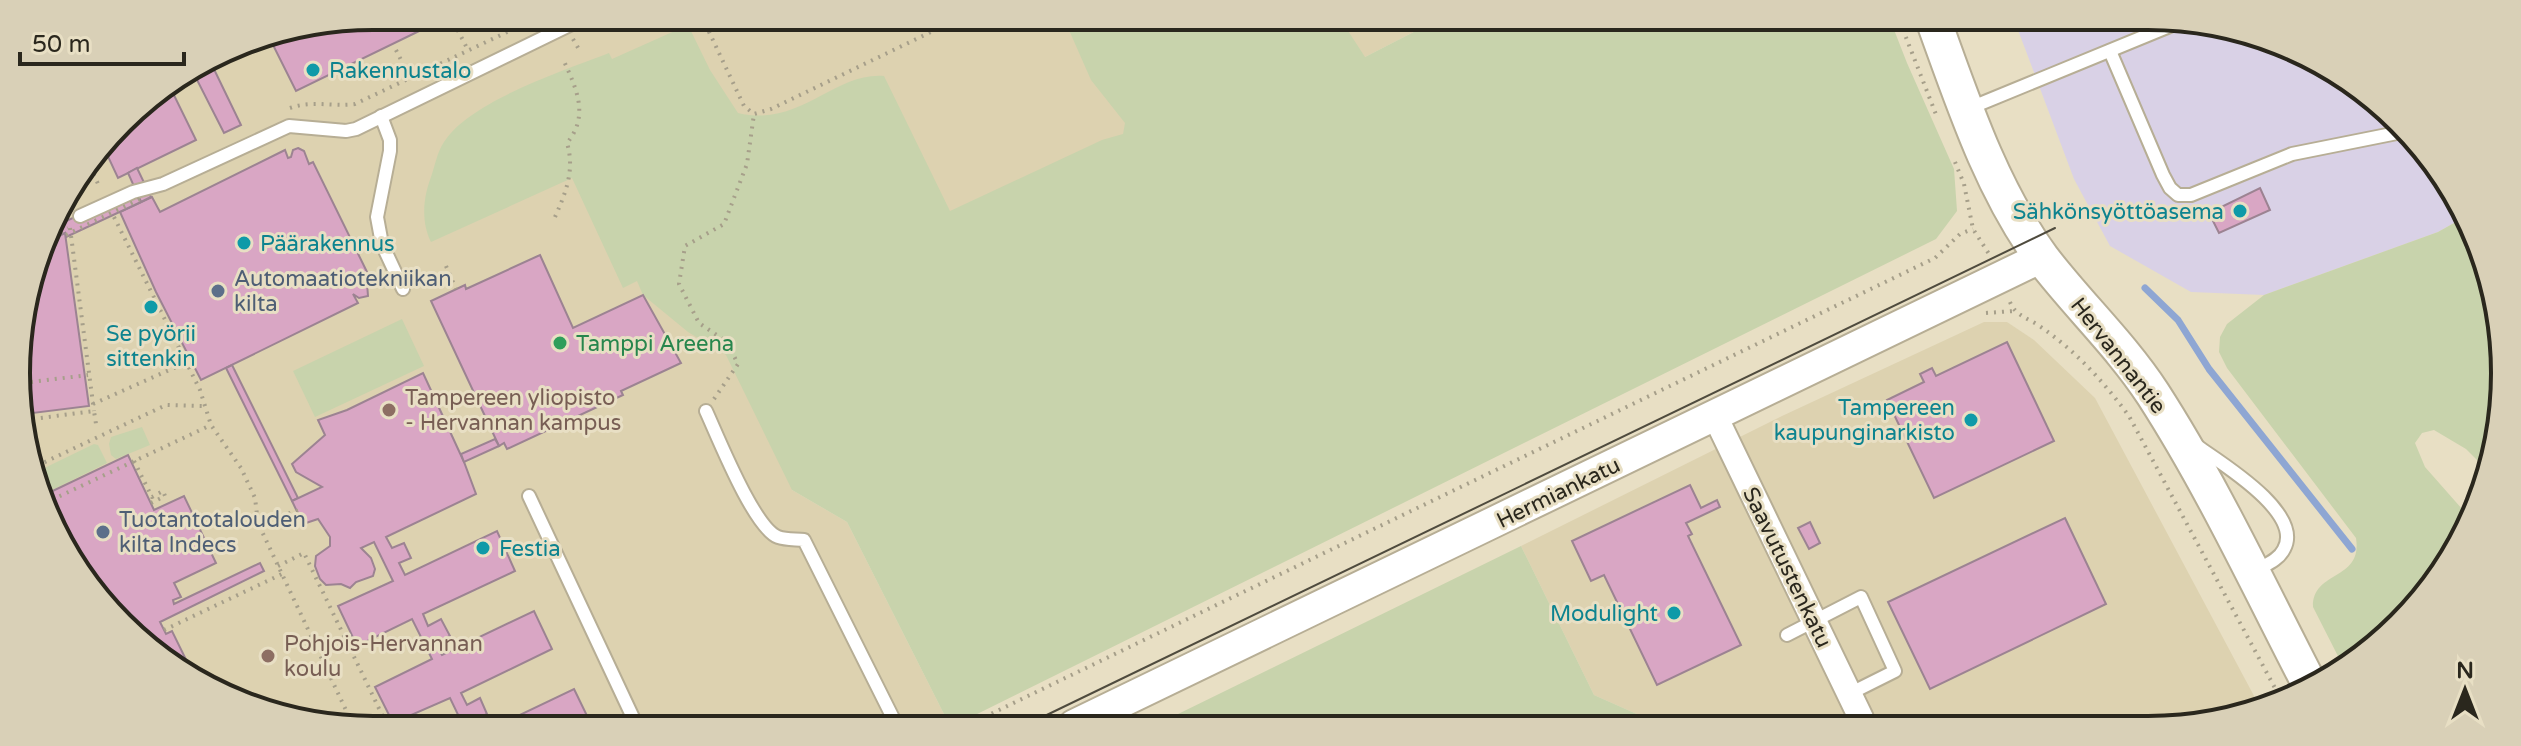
<svg xmlns="http://www.w3.org/2000/svg" width="2521" height="746" font-family="'Varela Round',sans-serif">
<style>
.built{fill:#ddd2b0}
.industrial{fill:#d9d1e6}
.green{fill:#c8d3ac}
.lines{fill:none;stroke-linecap:round;stroke-linejoin:round}
.stream{stroke:#8ea6d3;stroke-width:7}
.building{fill:#d9a6c4;stroke:#9c8392;stroke-width:2}
.service-casing{stroke:#b7ae95;stroke-width:16}
.minor-casing{stroke:#b7ae95;stroke-width:28}
.tertiary-casing{stroke:#b7ae95;stroke-width:34}
.secondary-casing{stroke:#b7ae95;stroke-width:38}
.path{stroke:#a69f8a;stroke-width:4;stroke-dasharray:2 6;stroke-linecap:butt}
.service{stroke:#fff;stroke-width:12}
.minor{stroke:#fff;stroke-width:24}
.tertiary{stroke:#fff;stroke-width:30}
.secondary{stroke:#fff;stroke-width:34}
.tram{stroke:#4f4b3e;stroke-width:2}
.path-bridge{stroke:#a69f8a;stroke-width:4;stroke-dasharray:2 6;stroke-linecap:butt}
.culture-dot{fill:#0f9aa8;stroke:#e8dfc4;stroke-width:3}
.service-dot{fill:#5c6f8a;stroke:#e8dfc4;stroke-width:3}
.leisure-dot{fill:#2e9e5b;stroke:#e8dfc4;stroke-width:3}
.education-dot{fill:#8d6e63;stroke:#e8dfc4;stroke-width:3}
.labels{text-anchor:middle;stroke-width:6;stroke-linejoin:round;paint-order:stroke}
.culture-label{font-size:22px;fill:#0d838f;stroke:#e8dfc4;text-anchor:start}
.service-label{font-size:22px;fill:#4e5e75;stroke:#e8dfc4;text-anchor:start}
.leisure-label{font-size:22px;fill:#27864d;stroke:#e8dfc4;text-anchor:start}
.street-label{font-size:22px;fill:#2a271d;stroke:#e8dfc4}
.education-label{font-size:22px;fill:#785e54;stroke:#e8dfc4;text-anchor:start}
.rim{fill:none;stroke:#2a271d;stroke-width:4}
</style>
<rect width="100%" height="100%" fill="#e8dfc4"/>
<!-- built -->
<g class="built">
<polygon points="373,16 1437,20 1365,57 792,490 847,522 949,724 303,723 174,670 76,572 28,465 19,327 53,215 137,105 237,43"/>
<polygon points="1984,322 2007,322 2034,340 2095,398 2261,709 2194,727 1645,726 1639,715 1594,695 1521,546 1782,416"/>
</g>
<!-- industrial -->
<polygon class="industrial" points="2015,22 2218,23 2347,76 2445,175 2463,218 2438,232 2264,295 2191,292 2110,246 2074,179"/>
<!-- green -->
<g class="green">
<path d="M1068,19l273,1 24,37 72,-37 454,2 16,41 47,106 3,42 -21,28 -979,485h-8l-102,-202 -55,-32 -66,-135 -38,-23 -45,-37 -6,-14 -14,7 -51,-110 -141,64c-10,-20 -8,-44 0,-65 4,-11 6,-25 13,-35 26,-41 119,-71 165,-89l3,6 76,-34 22,45 28,43c63,15 95,-41 146,-37l66,135 152,-71 21,-6 2,-11 -34,-43 -26,-59z"/>
<path d="M2463,218l35,86v139l-10,28 -22,-22 -32,-19 -12,3 -7,10 10,24 45,51 -13,34 -73,89 -41,25 -30,-59c-1,-37 50,-26 43,-69l-129,-170 -8,-16 1,-15 7,-13 37,-29 174,-63z"/>
<polygon points="402,319 424,366 315,417 293,371"/>
<polygon points="142,427 150,445 116,459 111,455 109,444 111,437"/>
<polygon points="94,444 98,445 107,463 42,495 32,474"/>
<polygon points="1521,546 1594,695 1639,715 1645,726 1180,725 1176,715"/>
</g>
<g class="lines">
<!-- stream -->
<polyline class="stream" points="2145,288 2178,320 2209,369 2352,549"/>
</g>
<!-- building -->
<g class="building">
<polygon points="373,16 450,16 296,91 270,39 273,36"/>
<polygon points="211,63 241,125 224,133 193,72"/>
<polygon points="169,85 196,140 118,178 104,148 137,105"/>
<polygon points="298,148 304,151 309,164 313,162 368,274 362,278 367,283 368,296 359,298 353,294 358,303 201,380 156,292 120,212 152,197 160,212 285,150 288,158 291,157 293,150"/>
<polygon points="137,168 151,197 141,202 128,173"/>
<polygon points="2260,188 2270,210 2219,233 2209,213"/>
<polygon points="135,189 141,202 66,237 65,233 45,243 49,229"/>
<polygon points="65,233 89,406 25,414 19,327 45,243"/>
<polygon points="540,255 573,328 643,295 681,363 621,391 623,395 507,449 504,443 499,446 431,301 465,285 466,289"/>
<polygon points="2007,342 2054,441 1934,498 1887,400 1924,382 1920,374 1932,368 1936,376"/>
<polygon points="232,365 298,498 292,501 226,368"/>
<polygon points="423,373 464,462 476,494 386,537 392,548 404,543 411,558 399,563 405,575 497,531 515,571 423,614 428,626 441,619 450,636 435,643 442,655 534,611 552,649 461,693 467,705 480,698 487,714 474,720 476,723 462,723 450,698 393,723 375,687 432,659 412,619 357,646 338,606 393,581 374,542 361,548 371,558 375,569 373,576 356,582 350,588 341,584 326,585 320,579 315,566 316,556 330,546 330,537 318,519 303,524 292,501 322,487 296,472 292,464 325,435 318,420 347,410"/>
<polygon points="495,439 499,446 464,462 461,454"/>
<polygon points="128,455 154,510 184,496 216,563 174,583 181,597 173,600 174,604 260,563 264,571 160,622 166,634 172,631 195,678 174,670 76,572 42,496"/>
<polygon points="1690,485 1701,508 1717,500 1720,507 1686,523 1692,534 1688,536 1741,645 1657,685 1604,575 1591,581 1572,541"/>
<polygon points="2065,518 2106,604 1930,689 1888,602"/>
<polygon points="1810,522 1820,543 1809,549 1798,528"/>
<polygon points="574,689 591,724 503,723"/>
</g>
<g class="lines">
<!-- service casing -->
<g class="service-casing">
<g id="service">
<polyline points="2110,51 2163,175 2170,188 2178,195 2191,195 2292,154 2402,132"/>
<polyline points="1970,108 2177,23"/>
<polyline points="381,116 390,140 390,151 377,217 382,244 403,289"/>
<polyline points="80,216 133,192 163,184 289,126 346,131 356,129 586,17"/>
<path d="M706,411c12,26 48,117 72,126 8,3 18,2 26,3l92,184"/>
<path d="M2197,446c24,17 107,67 87,103 -5,11 -19,16 -29,22"/>
<polyline points="529,496 636,724"/>
<polyline points="1787,635 1861,597 1895,671 1849,694"/>
</g>
</g>
<!-- minor casing -->
<g class="minor-casing">
<polyline id="minor" points="1715,416 1861,718"/>
</g>
<!-- tertiary casing -->
<g class="tertiary-casing">
<polyline id="tertiary" points="1074,725 2042,257"/>
</g>
<!-- secondary casing -->
<g class="secondary-casing">
<path id="secondary" d="M1934,22c29,80 57,166 108,236 35,46 79,87 111,136 60,93 107,195 158,293"/>
</g>
<!-- path -->
<g class="path">
<polyline points="702,17 744,106 754,114 771,109 960,18"/>
<polyline points="1900,22 1937,117"/>
<polyline points="454,23 468,50"/>
<polyline points="573,39 580,51"/>
<polyline points="396,50 410,78"/>
<path d="M290,108c23,-8 42,-1 65,-4l184,-87"/>
<polyline points="1955,162 1964,184 1973,229 1989,254"/>
<polyline points="90,167 100,188"/>
<polyline points="114,217 200,390 211,425 241,468 255,498 258,523 352,723"/>
<path d="M555,217c11,-25 20,-47 12,-74 23,-28 9,-55 -4,-84"/>
<polyline points="70,228 94,411"/>
<polyline points="46,239 68,228"/>
<polyline points="446,266 456,289"/>
<path d="M2010,302c5,13 17,16 28,23 37,25 65,56 91,91l154,287"/>
<polyline points="1986,313 2014,311"/>
<polyline points="23,383 88,375"/>
<polyline points="714,399 738,364 727,342 699,323 679,284 685,246 724,224 747,164 754,114"/>
<polyline points="93,404 185,363"/>
<polyline points="25,420 94,411 96,424"/>
<polyline points="134,461 152,497 163,491 165,496"/>
<polyline points="30,469 166,405 204,406"/>
<polyline points="45,503 211,425"/>
<polyline points="151,503 165,496"/>
<polyline points="258,523 300,510"/>
<polyline points="278,566 304,553 386,723"/>
<polyline points="164,630 282,574"/>
<polyline points="970,724 1935,258 1960,234 1973,229"/>
</g>
<!-- service -->
<use href="#service" class="service"/>
<!-- minor -->
<use href="#minor" class="minor"/>
<!-- tertiary -->
<use href="#tertiary" class="tertiary"/>
<!-- secondary -->
<use href="#secondary" class="secondary"/>
<!-- tram -->
<polyline class="tram" points="1026,725 2055,228"/>
<!-- path-bridge -->
<polyline class="path-bridge" points="66,235 144,197"/>
</g>
<!-- markers -->
<g class="culture-dot">
<circle cx="313" cy="70" r="8"/>
<circle cx="2240" cy="211" r="8"/>
<circle cx="244" cy="243" r="8"/>
<circle cx="151" cy="307" r="8"/>
<circle cx="1971" cy="420" r="8"/>
<circle cx="483" cy="548" r="8"/>
<circle cx="1674" cy="613" r="8"/>
</g>
<g class="service-dot">
<circle cx="218" cy="291" r="8"/>
<circle cx="103" cy="532" r="8"/>
</g>
<circle class="leisure-dot" cx="560" cy="343" r="8"/>
<g class="education-dot">
<circle cx="389" cy="410" r="8"/>
<circle cx="268" cy="656" r="8"/>
</g>
<g class="labels">
<!-- culture labels -->
<g class="culture-label">
<text x="329" y="78">Rakennustalo</text>
<text x="2224" y="219" text-anchor="end">Sähkönsyöttöasema</text>
<text x="260" y="251">Päärakennus</text>
<text x="151" y="341" text-anchor="middle">Se pyörii<tspan x="151" dy="25">sittenkin</tspan></text>
<text x="1955" y="415" text-anchor="end">Tampereen<tspan x="1955" dy="25">kaupunginarkisto</tspan></text>
<text x="499" y="556">Festia</text>
<text x="1658" y="621" text-anchor="end">Modulight</text>
</g>
<!-- service labels -->
<g class="service-label">
<text x="234" y="286">Automaatiotekniikan<tspan x="234" dy="25">kilta</tspan></text>
<text x="119" y="527">Tuotantotalouden<tspan x="119" dy="25">kilta Indecs</tspan></text>
</g>
<!-- leisure labels -->
<g class="leisure-label">
<text x="576" y="351">Tamppi Areena</text>
</g>
<!-- street labels -->
<g class="street-label">
<text transform="translate(2119 355) rotate(52)" y="8">Hervannantie</text>
<text transform="translate(1558 492) rotate(-26)" y="8">Hermiankatu</text>
<text transform="translate(1788 567) rotate(64)" y="8">Saavutustenkatu</text>
</g>
<!-- education labels -->
<g class="education-label">
<text x="405" y="405">Tampereen yliopisto<tspan x="405" dy="25">- Hervannan kampus</tspan></text>
<text x="284" y="651">Pohjois-Hervannan<tspan x="284" dy="25">koulu</tspan></text>
</g>
</g>
<!-- crop -->
<path d="M0 0H2521V746H0ZM373 30H2148A343 343 0 0 1 2491 373V373A343 343 0 0 1 2148 716H373A343 343 0 0 1 30 373V373A343 343 0 0 1 373 30Z" fill="#d9d0b7" fill-rule="evenodd"/>
<path class="rim" d="M373 30H2148A343 343 0 0 1 2491 373V373A343 343 0 0 1 2148 716H373A343 343 0 0 1 30 373V373A343 343 0 0 1 373 30Z"/>
<!-- north arrow -->
<g transform="translate(2465 690)" stroke="#e8dfc4" stroke-width="6" paint-order="stroke">
<path d="M0-6L14 30L0 20L-14 30Z" fill="#2a271d"/>
<text y="-12" font-size="22" font-weight="bold" text-anchor="middle" fill="#2a271d">N</text>
</g>
<!-- scale -->
<path d="M20 52v12h164v-12" fill="none" stroke="#2a271d" stroke-width="4"/>
<text x="32" y="52" font-size="24" fill="#2a271d" stroke="#e8dfc4" stroke-width="6" paint-order="stroke">50 m</text>
</svg>
